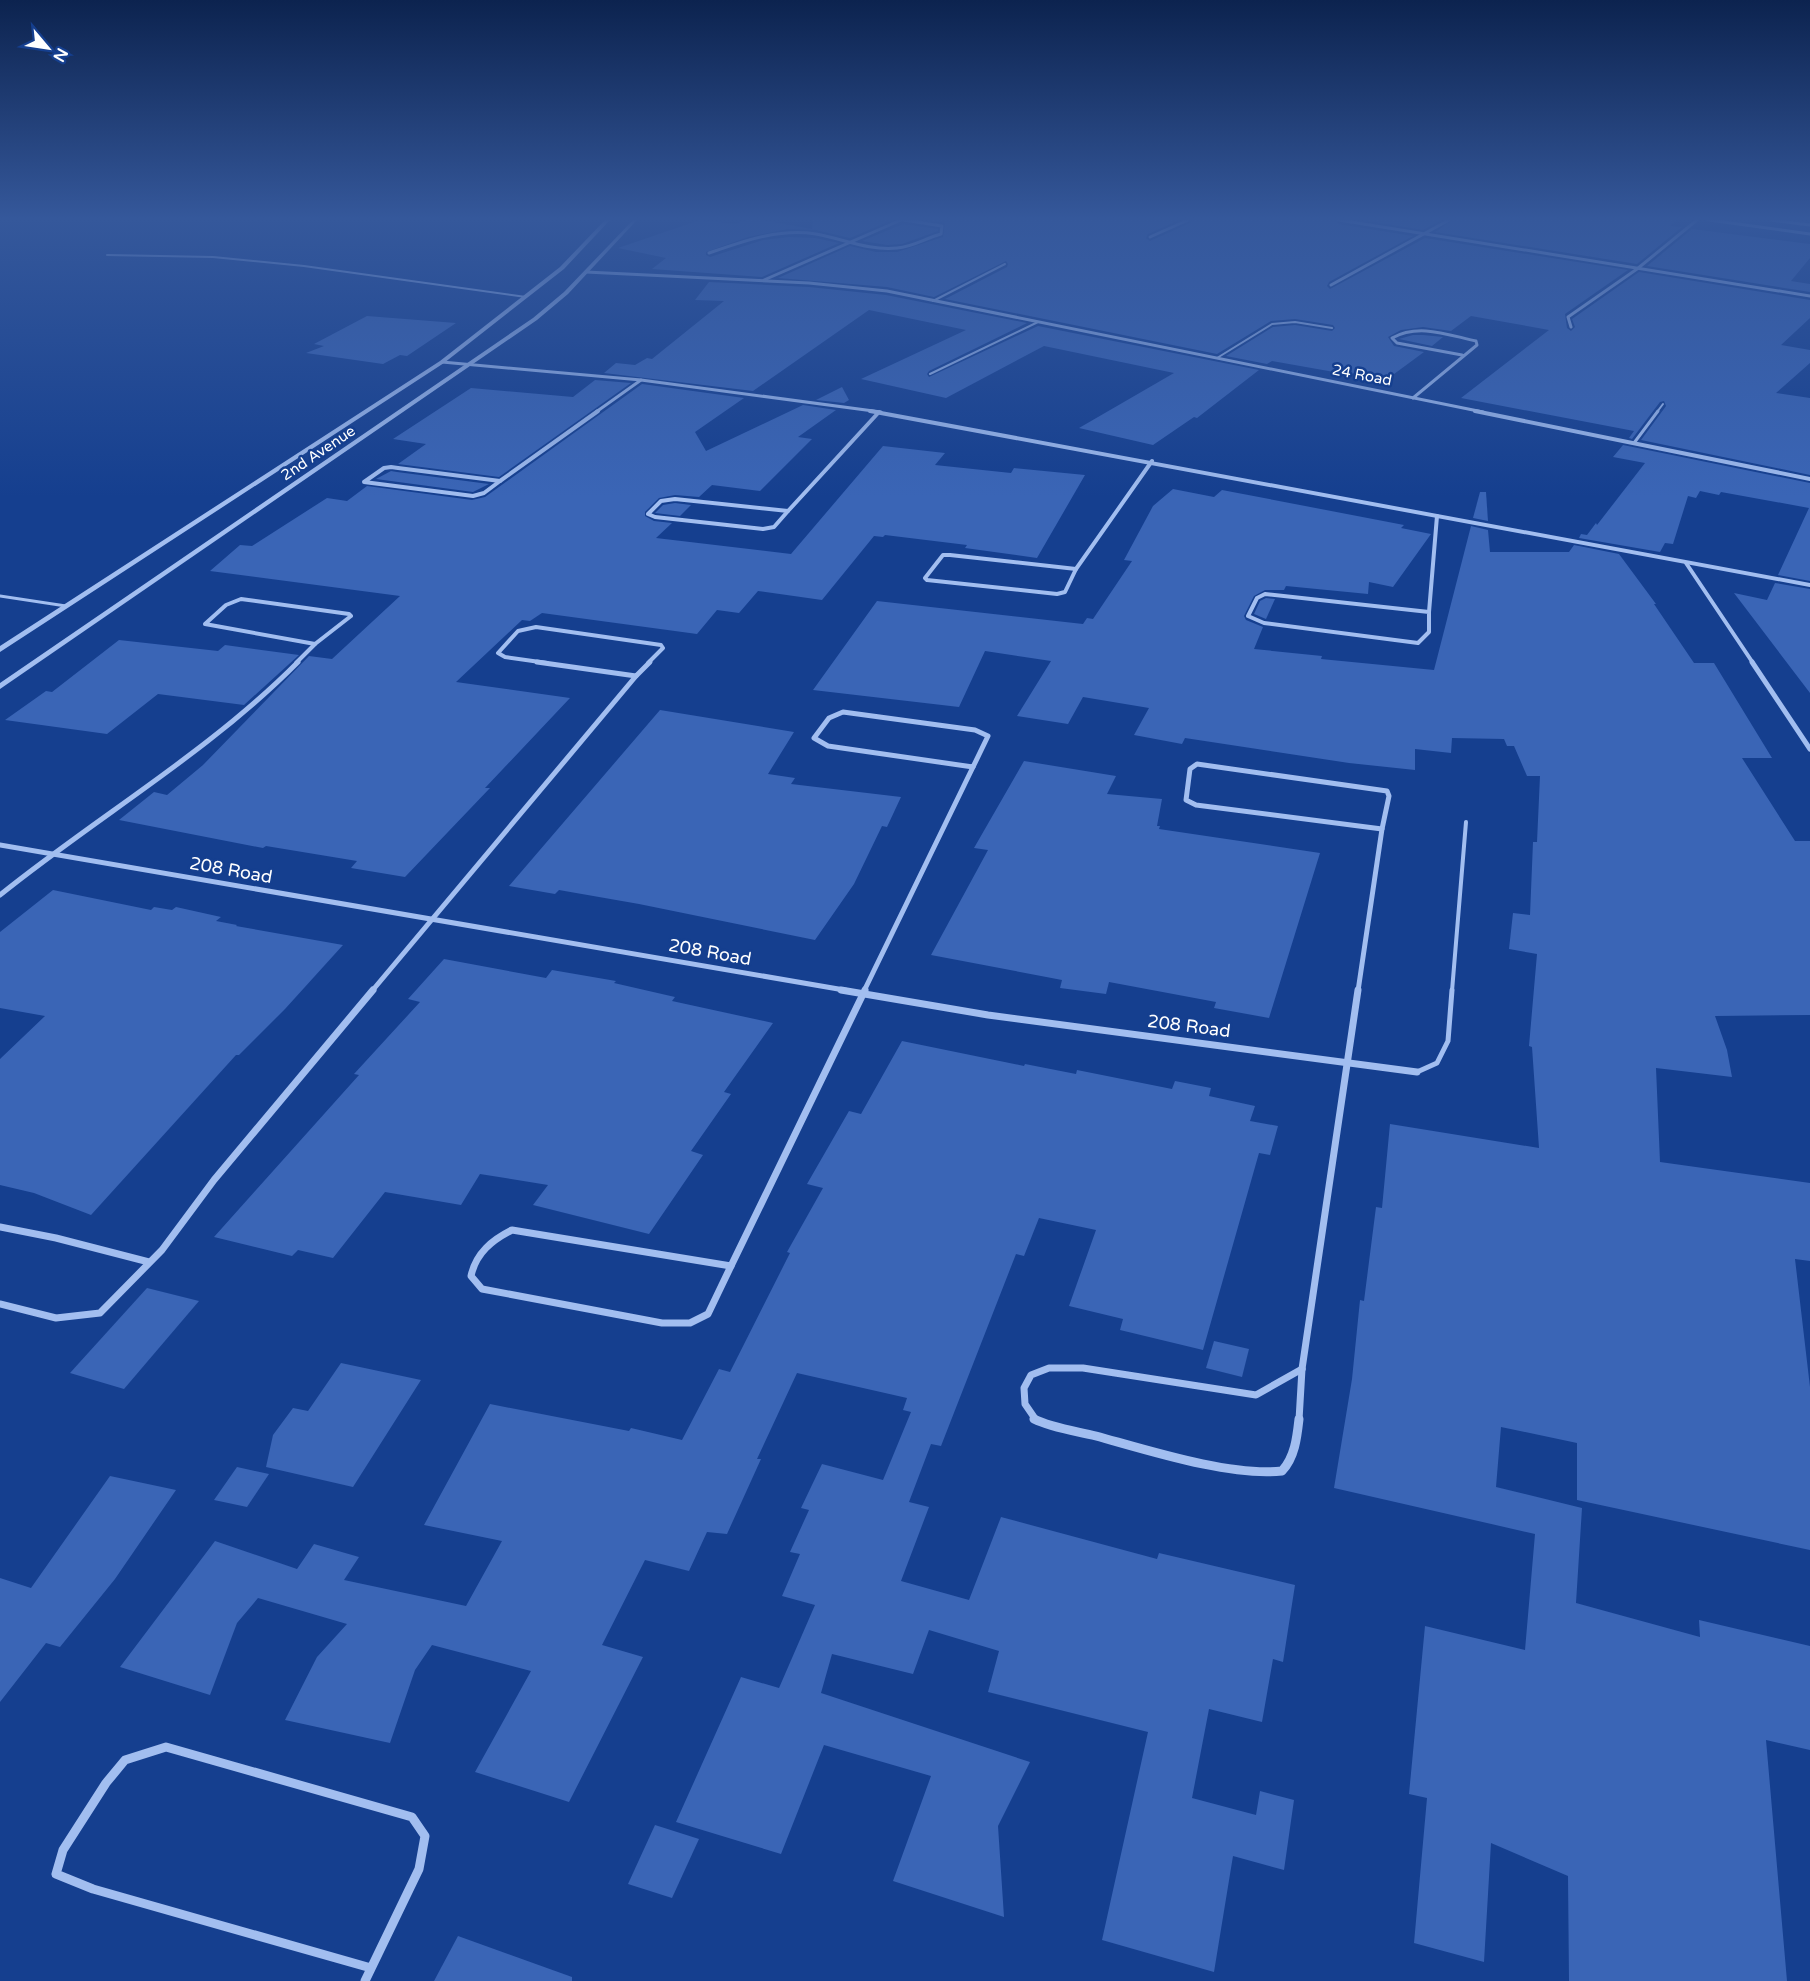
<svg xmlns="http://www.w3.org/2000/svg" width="1810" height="1981" font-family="'Varela Round',sans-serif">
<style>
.building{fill:#3a65b6}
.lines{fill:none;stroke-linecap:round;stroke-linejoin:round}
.service-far3{stroke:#a2bef0;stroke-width:2}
.service-far2{stroke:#a2bef0;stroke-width:3}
.service-far1{stroke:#a2bef0;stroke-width:4}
.service{stroke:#a2bef0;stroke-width:5}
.minor-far4{stroke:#a2bef0;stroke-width:3}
.minor-far3{stroke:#a2bef0;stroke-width:4}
.minor-far2{stroke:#a2bef0;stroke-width:5}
.minor-far1{stroke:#a2bef0;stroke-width:7}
.minor{stroke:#a2bef0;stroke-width:9}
.tertiary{fill:#a2bef0;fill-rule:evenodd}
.labels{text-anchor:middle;stroke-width:5;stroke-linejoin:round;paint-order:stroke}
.far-street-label{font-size:15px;fill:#fff;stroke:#153f8f}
.street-label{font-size:18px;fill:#fff;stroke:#153f8f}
</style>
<rect width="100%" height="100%" fill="#153f8f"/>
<!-- building -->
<g class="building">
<polygon points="700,220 735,224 746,220 762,220 812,229 813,220 892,220 850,238 816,230 788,229 748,237 706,252 706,255 710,257 763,240 789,237 815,238 839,243 762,277 652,269 666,258 618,248"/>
<polygon points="927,220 1179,220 1148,234 1146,238 1150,241 1190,223 1192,220 1335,220 1338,224 1413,236 1329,282 1327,286 1330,289 1425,238 1628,270 1565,314 1567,328 1571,331 1575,327 1572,319 1639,272 1810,300 1810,318 1781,345 1810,350 1810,363 1776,393 1810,398 1810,475 1641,440 1666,406 1664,401 1660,402 1632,439 1629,438 1634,431 1461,398 1549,330 1471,316 1451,331 1423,327 1401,330 1388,337 1394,346 1424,352 1390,377 1357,371 1351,375 1272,361 1267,364 1226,356 1273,327 1295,325 1332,331 1335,328 1333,325 1295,319 1271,321 1217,354 945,299 1007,267 1008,264 1006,261 934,297 887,287 778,278 850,246 876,252 897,252 943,237 945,223"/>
<polygon points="1362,220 1441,220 1423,230"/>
<polygon points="1453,220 1677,220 1670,226 1682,227 1637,264 1435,232"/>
<polygon points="903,224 938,229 938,231 902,244 887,245 862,241"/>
<polygon points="1692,229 1810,244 1810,258 1791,281 1810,284 1810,292 1647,266"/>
<polygon points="709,282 809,287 886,295 1027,323 929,371 927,374 929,377 1038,326 1259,370 1197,418 1194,417 1153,445 1079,428 1174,373 1044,346 946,398 861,379 966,330 869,310 753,391 604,373 616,363 635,365 647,358 652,359 724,301 695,300"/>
<polygon points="367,316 456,323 407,356 400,355 383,364 306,353 324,346 314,344"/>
<polygon points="1413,335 1423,335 1443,337 1432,346 1399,339"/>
<polygon points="595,380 631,383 499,477 398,464 426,444 393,439 471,388 573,397"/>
<polygon points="642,384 744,398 695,432 706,451 803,405 836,410 798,437 812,439 760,491 712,485 699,497 675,495 659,498 645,512 645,516 654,521 672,523 656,538 791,554 883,446 945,453 935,465 1011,473 1014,468 1085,475 1037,558 965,548 967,545 885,535 883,537 874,536 822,600 758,591 739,613 717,610 697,634 542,613 530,621 522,620 456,682 570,698 485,788 490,788 405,877 351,868 357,861 266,846 263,848 119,820 154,792 167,795 203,765 309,656 332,659 400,596 210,571 240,545 252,546 327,498 347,501 367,486 472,500 485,497"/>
<polygon points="842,387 849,400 844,403 816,400"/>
<polygon points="1623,445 1810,483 1810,581 1778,575 1809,508 1721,492 1719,495 1700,491 1696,498 1688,496 1673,544 1665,543 1660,552 1579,538 1581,534 1587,535 1596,523 1597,525 1645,463 1613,457"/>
<polygon points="391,471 397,472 489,484 473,492 376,479"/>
<polygon points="1173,489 1214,497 1222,490 1404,525 1401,528 1431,534 1393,587 1369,582 1368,594 1286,586 1284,590 1265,590 1254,596 1244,616 1246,620 1263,627 1254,649 1322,656 1321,659 1434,670 1471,526 1488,530 1490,552 1569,552 1574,545 1619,554 1656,604 1654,604 1694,663 1714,663 1772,758 1742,758 1795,841 1810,841 1810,1015 1715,1016 1727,1050 1732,1077 1656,1068 1660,1162 1810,1183 1810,1261 1795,1259 1810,1387 1810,1550 1577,1500 1577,1443 1501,1427 1496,1487 1582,1508 1576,1603 1700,1637 1699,1620 1810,1646 1810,1750 1766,1740 1787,1981 1569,1981 1568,1876 1491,1843 1484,1962 1414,1943 1427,1798 1409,1794 1425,1626 1525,1650 1535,1534 1334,1488 1352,1379 1360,1300 1364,1301 1376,1207 1382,1208 1390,1124 1539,1148 1532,1047 1529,1046 1537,954 1509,949 1513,913 1530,915 1533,842 1537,842 1540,776 1527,776 1514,746 1507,746 1504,739 1452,738 1451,753 1415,749 1415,770 1349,763 1185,738 1182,744 1134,735 1149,708 1083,697 1068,724 1017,716 1051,661 985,651 959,707 813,690 877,601 1083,624 1087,618 1093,619 1132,561 1124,560 1153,506"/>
<polygon points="1480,492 1486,492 1488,521 1473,518"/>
<polygon points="675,503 691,505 680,516 655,513 663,505"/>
<polygon points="1775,583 1810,589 1810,693 1734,593 1767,600"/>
<polygon points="1266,598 1275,599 1266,619 1254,614 1260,601"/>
<polygon points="119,640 218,651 225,645 299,655 244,705 158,694 107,734 5,720 46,691 52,692"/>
<polygon points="660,710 794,732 768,774 795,778 791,784 901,797 887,827 882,826 854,884 815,940 639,904 559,890 555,894 509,886"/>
<polygon points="1024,761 1116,776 1107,794 1162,799 1157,826 1160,826 1159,829 1320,853 1269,1018 1214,1008 1216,1002 1109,982 1106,994 1060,988 1062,980 931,955 988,850 974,848"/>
<polygon points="53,890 151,910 154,907 172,910 176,907 221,917 216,921 237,925 236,926 343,945 285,1009 239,1055 236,1055 91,1215 34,1193 0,1185 0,1059 45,1016 0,1008 0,932"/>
<polygon points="444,959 546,978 552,970 616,981 614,983 675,997 672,1001 773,1023 724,1092 731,1094 691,1151 703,1155 649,1234 533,1205 548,1185 480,1174 461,1205 385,1192 333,1258 298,1250 292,1256 214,1237 359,1075 354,1074 420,1002 408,999"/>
<polygon points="902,1041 1024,1066 1025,1064 1076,1074 1077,1070 1172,1089 1175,1081 1211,1088 1209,1096 1255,1106 1250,1121 1278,1126 1270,1155 1259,1153 1203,1350 1120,1330 1123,1319 1069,1306 1096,1230 1039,1218 1024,1256 1016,1254 941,1446 931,1444 909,1502 929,1507 901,1581 969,1600 1001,1517 1157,1559 1159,1553 1295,1585 1283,1662 1273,1659 1262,1722 1209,1709 1192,1798 1256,1815 1260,1791 1294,1800 1284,1870 1233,1856 1214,1972 1102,1940 1148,1732 988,1692 999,1651 929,1630 913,1674 832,1654 821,1693 1030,1762 998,1826 1004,1917 893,1881 931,1776 824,1745 781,1854 676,1822 741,1677 779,1688 815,1605 782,1596 800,1554 790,1552 809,1510 801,1508 822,1464 883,1480 911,1412 903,1410 907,1398 797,1373 757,1459 761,1459 727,1534 707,1532 689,1571 645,1560 602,1645 643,1657 569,1802 475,1772 531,1671 432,1645 415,1670 390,1743 285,1720 317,1657 347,1624 258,1598 237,1623 210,1695 120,1667 215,1541 297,1569 314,1544 359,1557 344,1580 466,1606 502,1541 424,1525 490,1404 629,1431 631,1428 682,1440 719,1369 730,1372 790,1253 787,1252 823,1188 807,1184 849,1111 861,1114"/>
<polygon points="147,1288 199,1301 124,1389 70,1373"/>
<polygon points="1214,1341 1249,1349 1242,1377 1206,1368"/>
<polygon points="341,1363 421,1380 353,1487 266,1467 273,1435 293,1408 308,1411"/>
<polygon points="237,1467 269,1474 247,1507 214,1500"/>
<polygon points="110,1476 176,1490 115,1579 60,1647 46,1643 0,1702 0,1578 31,1588"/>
<polygon points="655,1825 699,1839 672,1898 628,1884"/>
<polygon points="458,1936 572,1977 572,1981 434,1981"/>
</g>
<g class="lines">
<!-- service-far3 -->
<g class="service-far3">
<polyline points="107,255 213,257 304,266 526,297"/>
<polyline points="933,301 1005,264"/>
<polyline points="1217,358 1272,324 1295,322 1332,328"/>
<polyline points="930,374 1038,322"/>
<polyline points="1657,412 1663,404"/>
</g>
<!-- service-far2 -->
<g class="service-far2">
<polyline points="1634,443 1658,411"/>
<polyline points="0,596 66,606"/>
</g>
<!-- service-far1 -->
<polyline class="service-far1" points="1452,991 1466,822"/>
<!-- service -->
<polyline class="service" points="1417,1072 1437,1063 1448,1041 1452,990"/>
<!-- minor-far4 -->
<g class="minor-far4">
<polyline points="1339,220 1810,296"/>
<polyline points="1709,220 1810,234"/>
<polyline points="1771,220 1810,225"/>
<polyline points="1150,237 1188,220"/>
<path d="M709,253c35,-12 70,-25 107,-19 28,5 53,17 81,14 16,-1 29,-10 44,-14l1,-8 -38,-6"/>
<polyline points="586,272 809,283 887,291 1483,412"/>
<polyline points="764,280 901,220"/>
<polyline points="1331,285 1449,220"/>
<polyline points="1571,327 1568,317 1637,269 1697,220"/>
<polyline points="442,362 641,380 881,412"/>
<path d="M1413,398l64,-53 -1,-4c-28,-6 -57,-18 -84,-3l5,5 65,12"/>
<polyline points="596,412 641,380"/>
</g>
<!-- minor-far3 -->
<g class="minor-far3">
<polyline points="870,411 1810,585"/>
<polyline points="1475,411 1810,479"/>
<polygon points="391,467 398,468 500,481 484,493 473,496 364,482 384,468"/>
<polyline points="500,481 598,411"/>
<polygon points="675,499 788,511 774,527 763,529 655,517 648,514 661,501"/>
<polyline points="788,511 879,412"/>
<polygon points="943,555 950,555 1076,569 1065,592 1057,594 927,580 925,578"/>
<polyline points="1686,563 1753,663"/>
<polyline points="1076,569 1152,461"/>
<polygon points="1265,594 1429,612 1429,632 1418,643 1264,623 1248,616 1257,598"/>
<polygon points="241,599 349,614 351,616 315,644 205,624 226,605"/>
<polyline points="1429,612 1437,516"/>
<polyline points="296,663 315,644"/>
<polyline points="547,663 505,657 498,653 518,631 536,627 661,645 663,648 648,663"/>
</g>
<!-- minor-far2 -->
<g class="minor-far2">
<polyline points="537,662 636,676 650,662"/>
<polyline points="1752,662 1810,749"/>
<polygon points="843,712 975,730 988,736 973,767 828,746 814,738 829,718"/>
<polygon points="1197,764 1387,791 1389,796 1382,829 1196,805 1186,800 1190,769"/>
<polyline points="0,845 850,991"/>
<path d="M0,895c98,-79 209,-143 298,-233"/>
<polyline points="372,991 636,676"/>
<polyline points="864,991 973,767"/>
<polyline points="1358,991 1382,829"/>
</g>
<!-- minor-far1 -->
<g class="minor-far1">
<polyline points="841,990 988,1015 1417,1072"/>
<polyline points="0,1227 56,1238 149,1262"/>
<path d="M512,1230l219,36 -23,48 -18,9h-28l-180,-34 -11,-13c5,-23 21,-36 41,-46z"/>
<polyline points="731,1266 865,990"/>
<polyline points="0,1304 56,1318 100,1313 162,1250 214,1180 373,990"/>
<polyline points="1302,1369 1358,990"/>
<polyline points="1036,1420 1025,1404 1024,1388 1031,1375 1049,1368 1083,1368 1256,1395 1302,1369"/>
<polyline points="1299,1420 1302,1369"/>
</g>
<!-- minor -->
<g class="minor">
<path d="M1034,1419c18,9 42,12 62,17 51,14 135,41 186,35 13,-14 15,-34 17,-52"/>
<polyline points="365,1981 419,1869 425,1836 412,1817 166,1747 125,1760 106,1783 63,1850 56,1874 93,1889 371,1968"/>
</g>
<!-- tertiary -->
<g class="tertiary">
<polygon points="605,220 610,220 564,269 444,363 0,652 0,646 440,361 560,267"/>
<polygon points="633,220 637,220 568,294 537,320 0,689 0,683 533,318 564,292"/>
</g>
</g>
<!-- sky -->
<linearGradient id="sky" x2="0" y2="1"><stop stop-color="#0c234f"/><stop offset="0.44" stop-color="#35589b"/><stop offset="1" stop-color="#35589b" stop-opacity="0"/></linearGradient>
<rect width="1810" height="497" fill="url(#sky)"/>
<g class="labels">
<!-- far-street labels -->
<g class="far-street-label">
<text transform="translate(1362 375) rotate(11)" y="5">24 Road</text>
<text transform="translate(318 453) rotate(-34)" y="5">2nd Avenue</text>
</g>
<!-- street labels -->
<g class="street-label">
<text transform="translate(231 870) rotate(10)" y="6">208 Road</text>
<text transform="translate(710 952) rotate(10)" y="6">208 Road</text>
<text transform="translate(1189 1026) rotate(7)" y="6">208 Road</text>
</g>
</g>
<!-- north arrow -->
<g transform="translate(48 48) rotate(119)" stroke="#153f8f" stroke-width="4.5" paint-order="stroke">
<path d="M0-4.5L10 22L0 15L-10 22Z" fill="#ffffff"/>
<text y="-9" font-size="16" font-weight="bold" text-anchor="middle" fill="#ffffff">N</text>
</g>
</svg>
